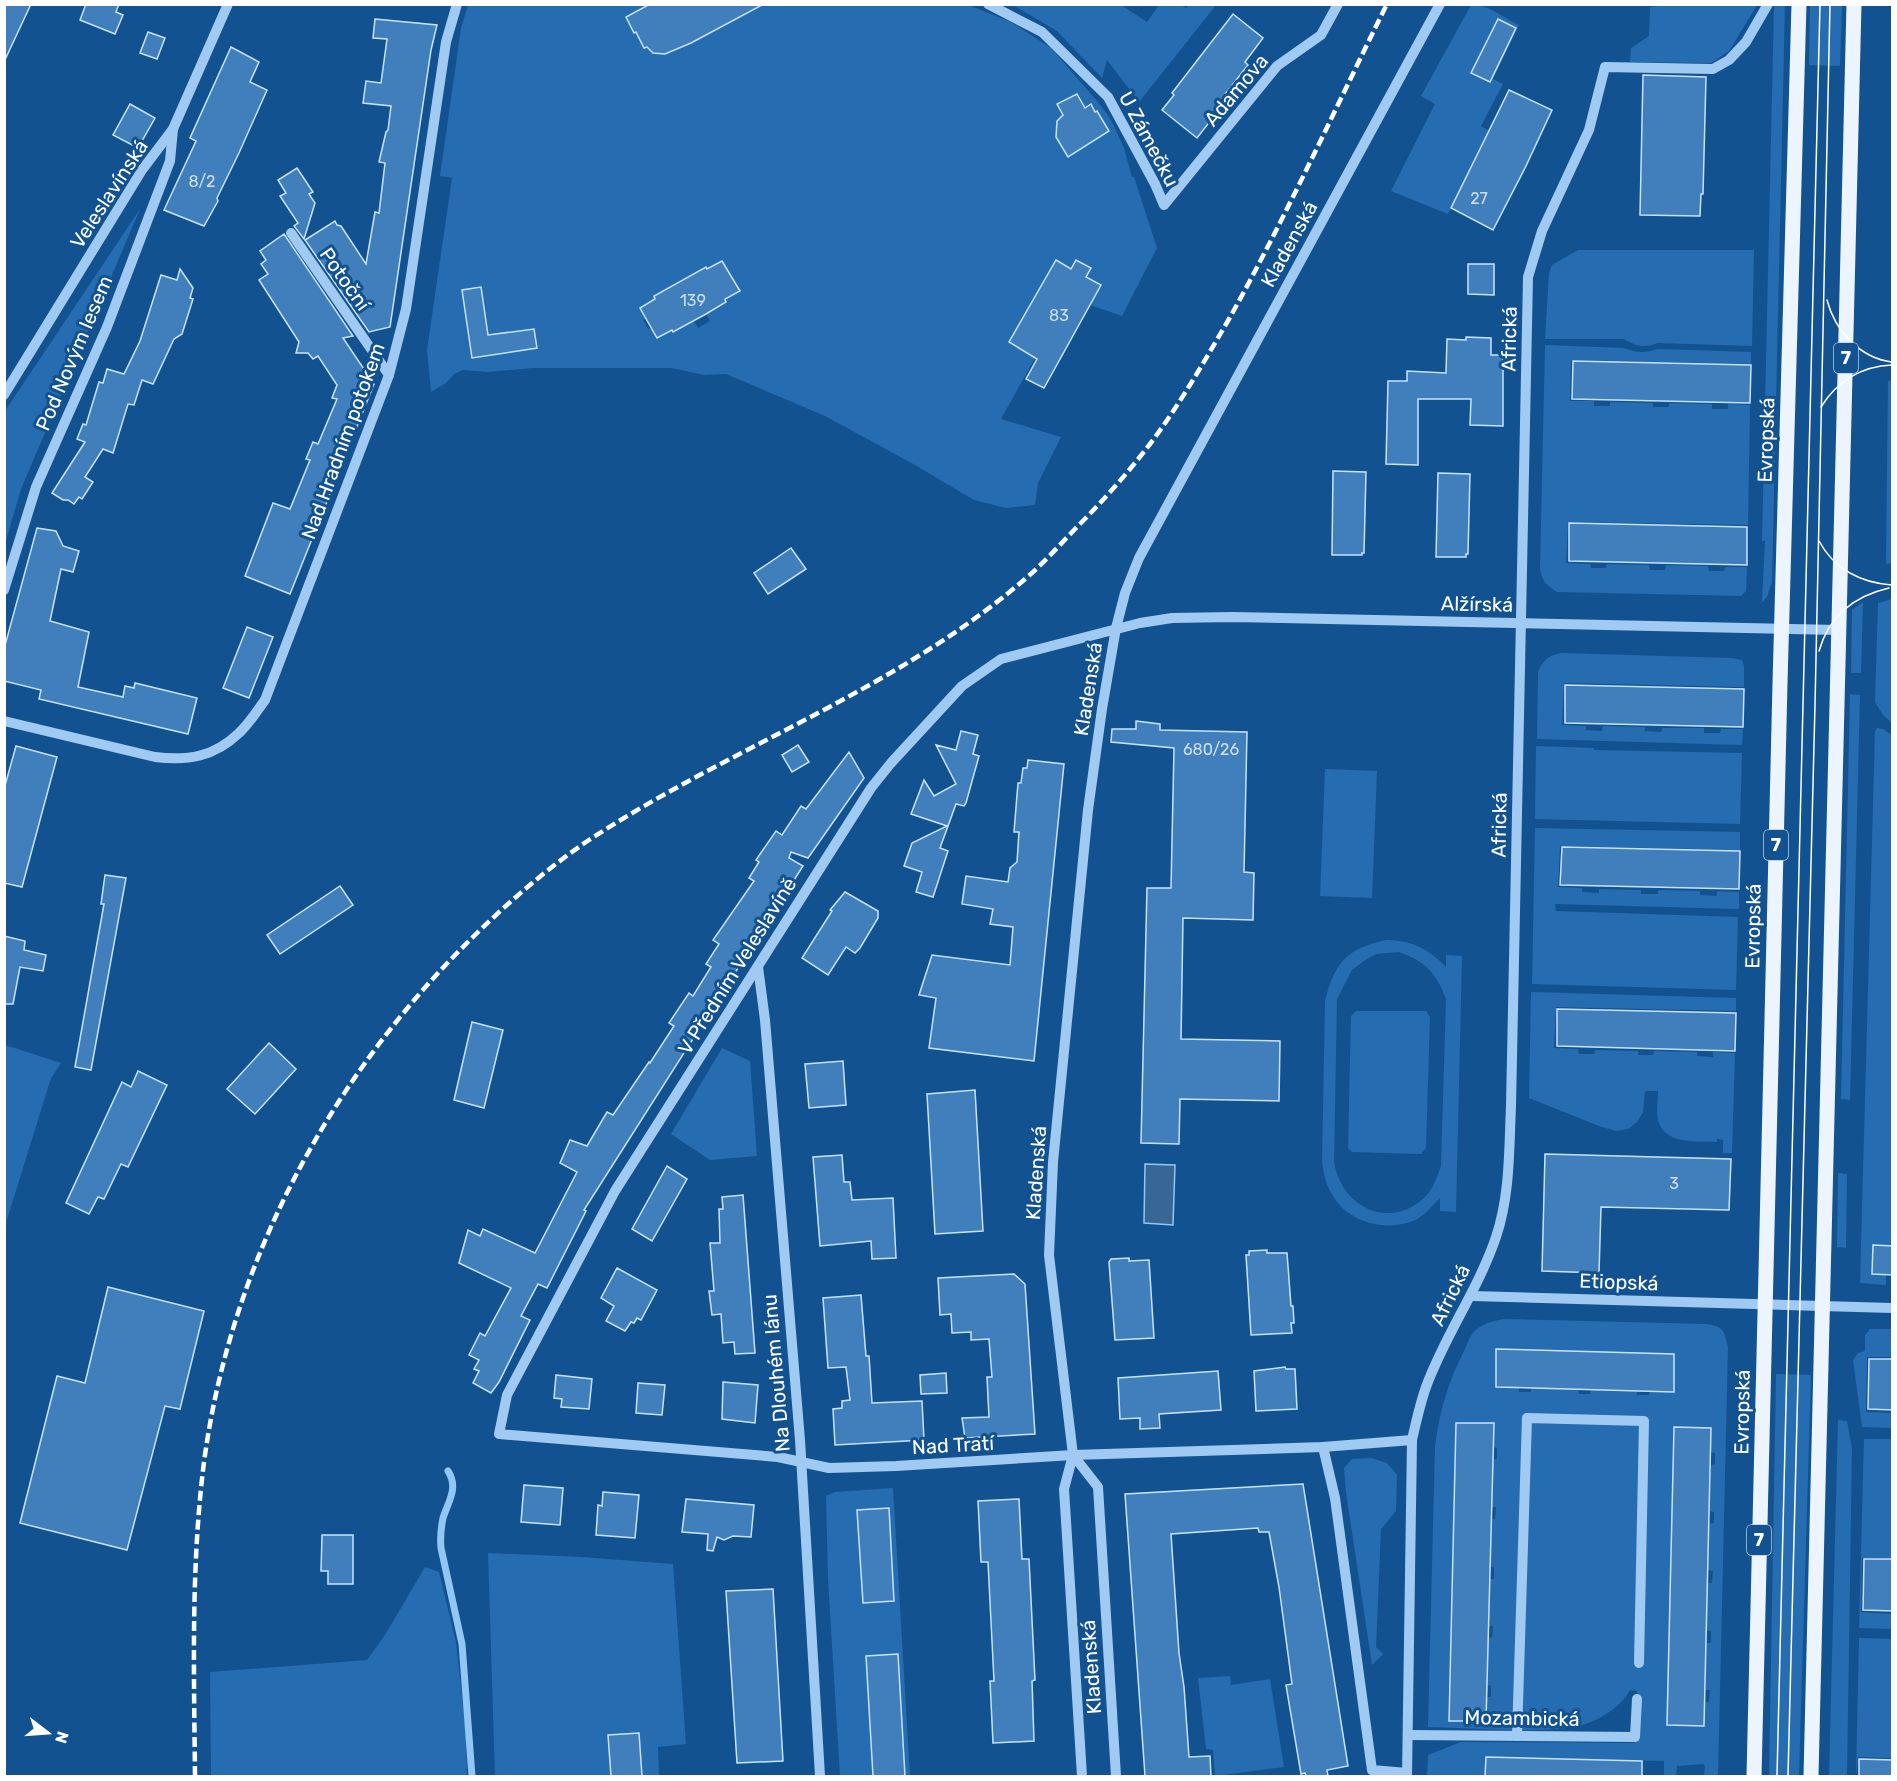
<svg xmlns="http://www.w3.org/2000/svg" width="1897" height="1781" font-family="Rubik,sans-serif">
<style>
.green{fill:#256db0;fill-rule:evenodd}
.water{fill:#396795;stroke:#92c6f5;stroke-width:1.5}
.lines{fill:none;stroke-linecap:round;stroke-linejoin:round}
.stream{stroke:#92c6f5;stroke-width:7}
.building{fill:#407fbc;stroke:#c7e3fc;stroke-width:1.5}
.minor{stroke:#a0caf2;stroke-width:10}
.major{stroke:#ebf4ff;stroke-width:15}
.tram{stroke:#fff;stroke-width:1.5}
.rail{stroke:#fff;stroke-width:4.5;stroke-dasharray:10 4.5;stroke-linecap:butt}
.labels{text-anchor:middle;stroke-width:6;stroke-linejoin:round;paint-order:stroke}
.number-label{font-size:16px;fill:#cfdfee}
.shield{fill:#135291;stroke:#b8cbde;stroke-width:1.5}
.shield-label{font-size:18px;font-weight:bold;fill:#fff}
.street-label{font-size:20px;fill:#fff;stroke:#135291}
</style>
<rect width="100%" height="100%" fill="#135291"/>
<!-- green -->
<g class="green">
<polygon points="1672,4 1757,4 1757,5 1729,51 1711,63 1630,62 1631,48 1649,36 1650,7"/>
<polygon points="1785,4 1772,582 1767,597 1762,602 1765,541 1762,541 1774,5"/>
<path d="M468,5h178l-20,12 8,16 2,-1 8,16 3,-1 6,6 12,1 26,-11 24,-13 30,-25h223l43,17 40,26 46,53 13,17 14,30 8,29h2l23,71 -35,68 -32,-11 11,-19 -45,-26 -46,82 25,16 -34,61 60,18 -23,46 -3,22 -29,3 -32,-8 -59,-35 -90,-49 -99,-42 -22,1 -32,-7h-140l-45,4 -24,-2 -9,4 -8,9 -15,9 -4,-42 25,-172 -12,-2 21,-148zM1076,94l9,14 6,-3 4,7 -36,22c-3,-9 -3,-12 4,-19l-6,-10zM720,262l4,2 14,25 -1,4 -12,6 1,3 -20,12 4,7 -12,7 -4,-7 -35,16h-2l-5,-9 -4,1 -5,-9 3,-2 -5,-9 2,-3 12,-7 -1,-3 51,-29 2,2zM481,287l7,48 46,-6 3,19 -65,10 -10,-68z"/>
<polygon points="1013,5 1121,5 1147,22 1159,5 1181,5 1186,8 1189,5 1216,5 1139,102 1107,60 1102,78 1057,31"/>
<path d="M1471,5c20,0 30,12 48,20l-26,54 10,5 -22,42 8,5 -14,26 1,1 -28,56 -57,-23 44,-87 -14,-8zM1498,19l18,9 -26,53 -19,-9z"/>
<polygon points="1810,5 1842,5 1840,66 1809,65"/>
<polygon points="140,209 21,489 5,544 5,411"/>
<path d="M1578,250h176l-2,96 -94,-3c-14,5 -21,4 -34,-4h-79l4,-66 3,-8z"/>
<path d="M1545,345l79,3c13,5 21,5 34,1l93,3v12l-180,-4 -1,41h24v5h16v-4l43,1v4h16v-4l43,1v5h16v-5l22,1 -2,120 -180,-3 -2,41 24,1 1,4h15l1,-4 42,1 1,5h15l1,-5 42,1 1,5h15l1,-4h22l-1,24 -5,5 -184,-4c-10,-6 -15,-11 -17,-23z"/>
<polygon points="1888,381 1892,381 1892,563 1886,564"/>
<polygon points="1892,599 1892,723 1883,715 1875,702 1878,603"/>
<polygon points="1863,602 1861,673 1851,673 1852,610"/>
<path d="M1561,653l171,5 10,2 2,6v21l-180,-4 -2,42 24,1v4l16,1 1,-5 42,1v4l16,1 1,-4h42v5h16l1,-4h22l-1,16 -205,-6 1,-67c5,-12 11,-17 23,-19z"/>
<polygon points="1850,694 1860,695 1850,1100 1841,1099"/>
<polygon points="1877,728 1883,729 1892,735 1892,1246 1873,1245 1872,1274 1886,1274 1886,1285 1860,1283 1875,731"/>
<polygon points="1536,746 1594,748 1594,750 1742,753 1740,824 1535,819"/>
<polygon points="1325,769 1377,771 1372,898 1320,896"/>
<polygon points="1535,828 1740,832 1740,850 1560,846 1558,887 1582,888 1582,892 1599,893 1599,889 1641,890 1641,894 1658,894 1658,890 1700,891 1700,895 1717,896 1717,891 1739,892 1739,909 1555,904 1556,911 1738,917 1736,990 1532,984"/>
<path d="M1386,940c25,0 43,9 60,27v-12l16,1 -6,256 -16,-1v-13c-8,8 -15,17 -25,22 -28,13 -69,2 -83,-26 -6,-9 -8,-20 -10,-31l3,-162c10,-39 21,-52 61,-61zM1399,952c27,10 37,20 47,47l-5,167c-4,11 -8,24 -17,32 -36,33 -84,8 -90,-37l3,-162 15,-29 13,-10 11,-6z"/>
<path d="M1531,992l205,6v13l-180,-4 -2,41 24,1 1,5h15l1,-4 43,1v4h15l1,-4 43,1v4l16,1v-5l22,1 -3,100h-9v-13l-6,-1v3c-19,-1 -53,3 -59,-22 -2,-9 0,-20 0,-29h-13l-2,21 -6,10 -9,7 -12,2 -17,-5 -70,-28z"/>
<polygon points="1356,1011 1426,1011 1430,1017 1426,1148 1421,1154 1352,1152 1348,1148 1351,1016"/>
<polygon points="5,1045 61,1063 51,1078 5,1226"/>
<polygon points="722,1048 750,1061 757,1156 710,1160 671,1134"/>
<polygon points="1838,1173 1847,1174 1846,1248 1837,1247"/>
<path d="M1503,1319l203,5c18,2 18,7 22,23l-10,429h-14l1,-10 -2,-2 -26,2 -1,10h-12v-15l-178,-4 -1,19h-58l1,-21 33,-13 174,1 2,-52 -7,-1c-10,20 -40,36 -62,38 -45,5 -94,0 -140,-1l7,-280c4,-36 14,-67 30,-98 3,-7 6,-16 12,-20 7,-6 18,-8 26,-10zM1496,1349l178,5v37h-24l-1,4h-12v-5l-46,-1 -1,5h-11l-1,-5 -47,-1v4h-12v-5h-23zM1456,1423h37v24l4,1v11l-5,1 -1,47h5l-1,12h-4l-1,48h4v12h-5l-1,47h5l-1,11 -4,1 -1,47 4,1v11h-5v24l-38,-1zM1674,1427l37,1v24l4,1v11l-4,1 -2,46 5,1v11l-5,1 -1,46 5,1 -1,12h-4l-2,48h5v12h-5l-1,47h5l-1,12h-4l-1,24 -37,-1z"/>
<polygon points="1870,1329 1892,1329 1892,1357 1867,1357 1866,1412 1892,1413 1892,1428 1862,1427 1853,1360 1858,1353 1865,1351 1865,1335"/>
<polygon points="1776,1374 1811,1375 1799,1776 1769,1776"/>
<polygon points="1838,1420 1847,1421 1852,1448 1847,1776 1829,1776"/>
<polygon points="1864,1439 1892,1439 1892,1558 1862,1558 1861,1612 1892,1614 1892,1629 1859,1628"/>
<polygon points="1371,1458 1387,1463 1397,1475 1396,1511 1381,1529 1376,1647 1383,1654 1372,1665 1346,1492 1344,1468 1352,1459"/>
<path d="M893,1488l17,288h-5l-8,-122 -31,2 7,120h-33l-12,-197 -2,-83 9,-4zM889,1508l5,93 -31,2 -6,-93z"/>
<polygon points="488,1553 581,1557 673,1564 686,1744 658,1747 659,1776 642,1776 639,1733 609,1735 611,1776 495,1776"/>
<polygon points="425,1567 439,1572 456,1642 466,1734 467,1776 211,1776 210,1672 367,1660 385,1635"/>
<polygon points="1859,1638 1892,1639 1892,1758 1858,1757 1856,1776"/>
<polygon points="1230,1676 1231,1685 1270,1679 1284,1767 1215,1776 1213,1750 1206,1749 1198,1678"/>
</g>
<!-- water -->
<polygon class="water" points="1145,1164 1175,1165 1173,1225 1144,1223"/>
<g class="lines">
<!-- stream -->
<path class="stream" d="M448,1471c11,17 0,31 -5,47 -2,10 -3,20 -2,30l21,96 10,132"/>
</g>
<!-- building -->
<g class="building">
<polygon points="4,4 31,4 4,62"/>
<polygon points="86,4 119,4 116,12 123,15 115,34 80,20"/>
<polygon points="650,4 764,4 691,43 665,54 653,53 647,47 644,48 636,32 634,33 626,17"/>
<polygon points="1233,14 1263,38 1245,62 1248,65 1222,98 1226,101 1197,138 1162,110 1174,95 1172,93"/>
<polygon points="375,19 437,25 431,50 390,327 369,332 305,240 335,221 337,225 341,226 366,264 375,212 379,213 385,163 379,162 386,132 388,130 391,106 363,103 366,81 381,83 387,39 373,38"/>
<polygon points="1498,19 1516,28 1490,82 1471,73"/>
<polygon points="148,32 165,38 157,59 140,53"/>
<polygon points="231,47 259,62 250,82 267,90 239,153 217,198 218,201 204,226 164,210 196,141 190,138"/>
<polygon points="1643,75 1706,77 1703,194 1701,194 1700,216 1640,215"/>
<polygon points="1509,90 1552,110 1526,166 1493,230 1451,208"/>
<polygon points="1077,94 1085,108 1091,104 1095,112 1097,111 1109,131 1068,157 1056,137 1057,121 1063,115 1057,104"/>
<polygon points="130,104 155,118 138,148 113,135"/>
<polygon points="297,168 313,192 309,194 315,203 304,239 294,226 298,223 280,196 286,193 278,180"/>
<polygon points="284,234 353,336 343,338 374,384 290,594 245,576 273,503 290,509 310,460 306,459 313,442 318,444 337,399 332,398 337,385 318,356 313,359 308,353 296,353 299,342 259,280 268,274 261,264 266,260 260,251"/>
<polygon points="1056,260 1071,269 1076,260 1091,268 1086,277 1101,285 1044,388 1026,379 1037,359 1009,342"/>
<polygon points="722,261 740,291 725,299 726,302 706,314 673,332 672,330 657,338 640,308 655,299 654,296 706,267 707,269"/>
<polygon points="1468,264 1494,264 1494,295 1468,294"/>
<polygon points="180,269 193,288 190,298 193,299 182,334 174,339 153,384 142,380 134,405 128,404 113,453 103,449 85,477 93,482 82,499 79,497 74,504 68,500 63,500 52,493 85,442 77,439 83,424 86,425 99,382 103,383 107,369 124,374 140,341 161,275 177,280"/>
<polygon points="481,287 488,335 534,329 537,348 472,358 462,290"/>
<polygon points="1466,337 1491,338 1491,355 1503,355 1503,426 1470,425 1471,399 1418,399 1418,465 1386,464 1388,381 1407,381 1407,371 1446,373 1447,339 1466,340"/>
<polygon points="1573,361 1751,365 1750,403 1572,399"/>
<polygon points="1333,471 1366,472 1364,553 1362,553 1362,555 1332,555"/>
<polygon points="1438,473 1470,474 1468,554 1466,554 1466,557 1436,557"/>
<polygon points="1569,523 1747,527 1747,565 1569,561"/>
<polygon points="37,528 56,531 63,546 79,551 73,572 61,569 50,621 89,632 78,687 123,697 125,686 134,688 135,683 197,698 188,734 39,699 41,690 4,681 4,649"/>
<polygon points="791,548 806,569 768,594 754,573"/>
<polygon points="247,627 273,637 249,698 223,688"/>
<polygon points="1565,685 1744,689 1743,727 1565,723"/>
<polygon points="1136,721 1160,724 1160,730 1247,732 1244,872 1254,873 1253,920 1183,918 1181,1039 1280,1041 1279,1101 1180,1099 1179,1144 1141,1143 1147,888 1171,888 1174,748 1111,742 1112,729 1136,729"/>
<polygon points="961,731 978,735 973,754 979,756 966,803 964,806 956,804 940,848 948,851 933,897 916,892 922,872 904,866 912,843 947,826 911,814 924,780 934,796 956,784 936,745 956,750"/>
<polygon points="798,745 809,762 792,772 782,755"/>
<polygon points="16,746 57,757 22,887 4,883 4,789"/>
<polygon points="849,752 864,778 808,858 791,852 789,858 803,866 584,1210 586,1211 547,1288 538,1284 521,1316 530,1320 499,1382 491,1393 473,1383 479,1371 474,1369 479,1360 469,1355 480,1333 485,1336 511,1288 459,1263 468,1230 480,1236 483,1229 535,1253 577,1172 560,1163 570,1140 587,1146 607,1112 613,1115 649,1062 650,1063 674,1026 669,1023 689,993 693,996 711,967 706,964 719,944 713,940 754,881 749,878 759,862 756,860 776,831 782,835 801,806 806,809"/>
<polygon points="1028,760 1064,764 1034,1061 929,1048 936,998 919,995 932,955 1010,965 1013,927 990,924 993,909 962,904 966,876 1008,882 1010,868 1017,862 1019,832 1014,832 1018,783 1021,783 1023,768 1027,768"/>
<polygon points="1562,847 1740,851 1739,889 1560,885"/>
<polygon points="105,875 126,878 91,1070 75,1067 104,904 101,904"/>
<polygon points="340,886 353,905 280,954 267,935"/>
<polygon points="845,892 878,911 878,918 860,948 855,953 846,947 828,975 802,958 832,911 830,910"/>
<polygon points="4,936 25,941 24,950 46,955 43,971 20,967 13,1004 4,1004"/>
<polygon points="1557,1009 1736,1013 1735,1051 1557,1046"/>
<polygon points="472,1022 503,1030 484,1108 454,1100"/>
<polygon points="269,1043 296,1069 255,1114 227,1089"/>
<polygon points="843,1061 846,1105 809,1108 805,1064"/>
<polygon points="138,1071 167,1085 128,1167 121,1164 104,1199 98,1197 89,1214 66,1203 122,1082 131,1087"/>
<polygon points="975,1090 983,1231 935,1234 927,1094"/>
<polygon points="1545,1154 1731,1159 1729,1210 1601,1207 1599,1273 1542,1271"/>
<polygon points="842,1155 844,1182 850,1182 852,1200 893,1198 896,1258 872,1259 871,1241 820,1246 813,1157"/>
<polygon points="667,1166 687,1179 652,1241 632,1229"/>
<polygon points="743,1195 755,1353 735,1354 734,1342 723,1343 721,1314 712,1315 709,1291 714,1291 710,1243 720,1243 719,1209 723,1209 722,1197"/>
<polygon points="1873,1245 1893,1246 1893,1275 1872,1274"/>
<polygon points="1267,1250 1267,1253 1287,1253 1291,1306 1293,1306 1294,1323 1291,1323 1292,1333 1251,1335 1246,1255 1249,1255 1249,1251"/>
<polygon points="1129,1258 1129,1261 1149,1260 1154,1338 1115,1340 1109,1262 1111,1259"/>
<polygon points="617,1268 657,1290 641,1320 637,1318 634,1323 631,1322 625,1331 606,1321 614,1306 601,1298"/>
<polygon points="1014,1274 1025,1284 1035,1434 965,1438 962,1418 989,1417 987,1377 992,1377 989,1339 971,1340 971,1332 952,1333 951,1314 940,1315 938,1278"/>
<polygon points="108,1287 204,1311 180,1409 165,1406 127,1550 20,1523 57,1376 85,1383"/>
<polygon points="861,1295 866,1356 869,1356 872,1403 922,1401 924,1440 835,1445 833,1409 842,1408 842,1401 850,1400 846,1367 828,1368 823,1298"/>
<polygon points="1496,1349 1674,1354 1674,1392 1496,1387"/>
<polygon points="1869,1359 1893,1359 1893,1410 1868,1409"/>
<polygon points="1285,1367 1286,1369 1295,1369 1297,1409 1256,1411 1254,1371"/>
<polygon points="1218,1371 1221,1410 1159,1414 1160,1428 1140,1429 1140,1418 1120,1419 1118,1378"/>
<polygon points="946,1373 947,1393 921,1394 920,1375"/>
<polygon points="556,1375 592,1379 589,1409 561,1407 562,1399 554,1398"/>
<polygon points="723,1382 758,1385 755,1423 722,1419"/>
<polygon points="638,1383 665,1385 662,1415 636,1413"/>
<polygon points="1456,1423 1494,1423 1486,1721 1449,1721"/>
<polygon points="1674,1427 1711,1428 1704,1726 1667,1725"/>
<polygon points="1303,1484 1348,1766 1327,1770 1328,1776 1306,1776 1305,1773 1301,1774 1286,1685 1292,1684 1279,1587 1269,1532 1259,1532 1258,1528 1171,1534 1179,1653 1184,1687 1189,1757 1210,1756 1211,1776 1145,1776 1125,1494"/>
<polygon points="524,1485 563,1488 560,1525 521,1522"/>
<polygon points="603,1492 639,1495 635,1538 596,1535 598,1505 602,1506"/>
<polygon points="686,1499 754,1505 751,1537 733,1536 724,1540 717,1537 713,1551 707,1550 708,1534 682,1532"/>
<polygon points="1019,1499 1022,1559 1029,1559 1035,1680 1032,1681 1034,1741 993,1743 990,1681 994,1681 988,1562 981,1562 978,1501"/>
<polygon points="889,1508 894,1601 863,1603 857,1510"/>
<polygon points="322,1535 353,1535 353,1584 328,1584 328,1571 321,1571"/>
<polygon points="1864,1559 1893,1559 1893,1611 1863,1610"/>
<polygon points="773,1589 783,1761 737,1763 726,1591"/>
<polygon points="898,1654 905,1776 873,1776 866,1656"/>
<polygon points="639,1733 642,1776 611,1776 608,1735"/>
<polygon points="1486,1757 1642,1761 1642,1776 1485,1776"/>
<polygon points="1859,1759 1893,1760 1893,1776 1859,1776"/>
</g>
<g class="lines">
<!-- minor -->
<g class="minor">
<polyline points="988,4 1042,32 1108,97 1155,184 1164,205 1277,66 1321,35 1338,4"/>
<polyline points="291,233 389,375"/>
<polyline points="4,395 142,170 173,129 228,4"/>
<polyline points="4,590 36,487 107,327 170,161 173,129"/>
<path d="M4,721l151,36c33,4 59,0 84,-24 10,-9 18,-22 26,-33l124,-325 17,-66 40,-267 11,-38"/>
<polyline points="758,967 765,1020 800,1440 820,1776"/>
<polyline points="1472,1296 1892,1308"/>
<polyline points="1412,1440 1323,1447 1073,1455 896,1466 829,1468 778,1457 499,1434 507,1395 615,1191 871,788 891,763 962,686 1001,659 1140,623 1172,618 1232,617 1839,630"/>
<polyline points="1323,1447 1335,1498 1372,1770 1407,1773"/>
<polyline points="1073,1455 1098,1487 1116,1776"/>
<polyline points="1408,1735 1635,1737 1637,1699"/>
<polyline points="1517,1736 1527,1418 1644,1421 1639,1663"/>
<polyline points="1082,1776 1064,1489 1073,1455 1049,1255 1053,1162 1088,810 1102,709 1116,628 1125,593 1139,558 1440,4"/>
<path d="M1407,1776l5,-336c4,-18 8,-36 14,-53 19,-52 52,-97 70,-150 14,-41 13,-87 15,-131l17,-829 14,-46 47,-101 16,-63 108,2 16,-9 17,-18 22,-38"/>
</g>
<!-- major -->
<g class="major">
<polyline points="1754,1776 1780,683 1799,4"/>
<polyline points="1811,1776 1854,4"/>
</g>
<!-- tram -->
<g class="tram">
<path d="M1827,300c8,31 33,58 65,62"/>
<path d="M1821,407c16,-26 41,-41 71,-42"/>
<path d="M1819,541c15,28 42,42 73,44"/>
<path d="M1819,651c10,-35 35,-55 70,-63"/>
<polyline points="1777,1776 1820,4"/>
<polyline points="1788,1776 1815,705 1830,4"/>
</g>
<!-- rail -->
<path class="rail" d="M195,1776c-1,-102 -4,-204 8,-306 25,-204 127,-394 273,-536 35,-34 73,-67 113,-94 140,-92 300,-147 429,-255 21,-17 39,-37 57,-56 27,-27 52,-55 75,-85 30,-40 54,-82 79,-125 57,-102 106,-210 158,-315"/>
</g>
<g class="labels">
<!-- number labels -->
<g class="number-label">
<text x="202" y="187">8/2</text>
<text x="1479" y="204">27</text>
<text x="693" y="306">139</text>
<text x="1059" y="321">83</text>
<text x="1211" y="755">680/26</text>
<text x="1674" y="1189">3</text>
</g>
<!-- shield labels -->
<g class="shield">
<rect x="1834" y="343" width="24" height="30" rx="4.5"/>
<rect x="1764" y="830" width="24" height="30" rx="4.5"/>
<rect x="1747" y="1525" width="24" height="30" rx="4.5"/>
</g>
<g class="shield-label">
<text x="1846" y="364">7</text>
<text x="1776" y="851">7</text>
<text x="1759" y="1546">7</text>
</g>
<!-- street labels -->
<g class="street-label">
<text transform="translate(1236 90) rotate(-50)" y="7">Adamova</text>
<text transform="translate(1149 139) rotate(62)" y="7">U Zámečku</text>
<text transform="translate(109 194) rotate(-57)" y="7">Veleslavínská</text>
<text transform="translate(1289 244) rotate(-61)" y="7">Kladenská</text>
<text transform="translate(345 279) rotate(55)" y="7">Potoční</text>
<text transform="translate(1509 339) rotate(-89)" y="7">Africká</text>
<text transform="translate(74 353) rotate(-67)" y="7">Pod Novým lesem</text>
<text transform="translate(1766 440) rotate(-88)" y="7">Evropská</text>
<text transform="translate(343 441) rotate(-70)" y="7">Nad Hradním potokem</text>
<text transform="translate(1477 604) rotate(1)" y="7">Alžírská</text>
<text transform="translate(1088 689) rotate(-81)" y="7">Kladenská</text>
<text transform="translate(1499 825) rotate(-89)" y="7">Africká</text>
<text transform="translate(1753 926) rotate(-89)" y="7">Evropská</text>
<text transform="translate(737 966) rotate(-58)" y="7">V Předním Veleslavíně</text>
<text transform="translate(1036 1173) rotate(-86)" y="7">Kladenská</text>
<text transform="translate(1619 1282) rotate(2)" y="7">Etiopská</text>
<text transform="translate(1450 1295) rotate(-64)" y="7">Africká</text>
<text transform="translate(776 1373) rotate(-95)" y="7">Na Dlouhém lánu</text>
<text transform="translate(1742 1412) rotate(-89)" y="7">Evropská</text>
<text transform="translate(953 1445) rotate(-3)" y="7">Nad Tratí</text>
<text transform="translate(1091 1667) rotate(-94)" y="7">Kladenská</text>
<text transform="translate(1522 1718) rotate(1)" y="7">Mozambická</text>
</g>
</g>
<!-- border -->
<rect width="1897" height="1781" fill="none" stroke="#ffffff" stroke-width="12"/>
<!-- north arrow -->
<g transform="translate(48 1733) rotate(107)" stroke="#135291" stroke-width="4.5" paint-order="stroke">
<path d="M0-4.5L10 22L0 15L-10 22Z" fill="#ffffff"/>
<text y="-9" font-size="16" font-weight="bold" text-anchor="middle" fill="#ffffff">N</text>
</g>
</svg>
